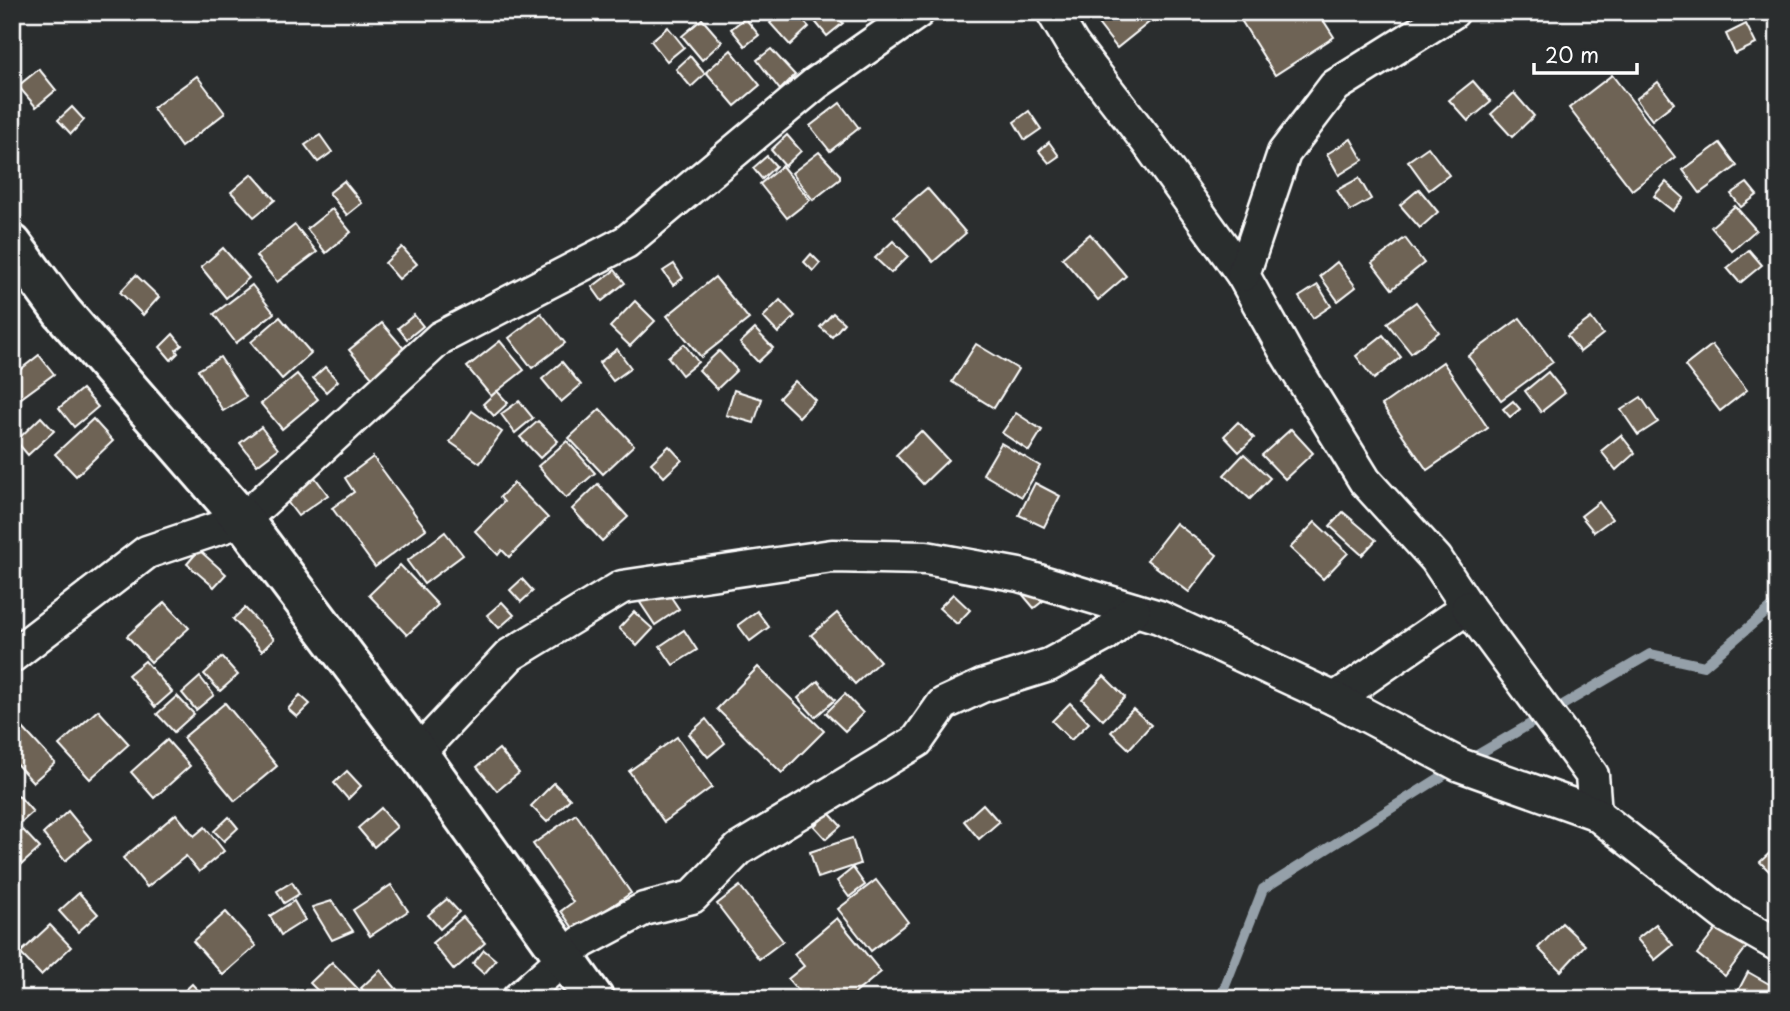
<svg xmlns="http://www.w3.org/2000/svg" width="1790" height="1011" font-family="'Playpen Sans',sans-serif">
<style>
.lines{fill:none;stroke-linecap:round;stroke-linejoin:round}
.stream{stroke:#95a0a9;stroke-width:10}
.building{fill:#6e6455;stroke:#fff;stroke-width:2}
.street-casing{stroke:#fff;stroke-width:37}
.secondary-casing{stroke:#fff;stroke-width:44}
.street{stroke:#2a2d2e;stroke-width:32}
.secondary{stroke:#2a2d2e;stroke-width:38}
</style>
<rect width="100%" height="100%" fill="#2a2d2e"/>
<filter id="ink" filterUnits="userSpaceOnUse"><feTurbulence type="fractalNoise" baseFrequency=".0143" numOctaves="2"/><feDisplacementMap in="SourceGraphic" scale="14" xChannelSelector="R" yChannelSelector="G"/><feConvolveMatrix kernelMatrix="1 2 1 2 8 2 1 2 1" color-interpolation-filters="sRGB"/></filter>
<g filter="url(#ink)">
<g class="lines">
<!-- stream -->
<polyline class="stream" points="1220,999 1263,889 1460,765 1650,654 1704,666 1778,602"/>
</g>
<!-- building -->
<g class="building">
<polygon points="781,12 795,12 809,27 790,45 770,23"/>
<polygon points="821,12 834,12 843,23 827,36 813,19"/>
<polygon points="1089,12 1162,12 1117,48"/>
<polygon points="1236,12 1318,12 1334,37 1275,75"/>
<polygon points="1754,12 1778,12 1778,16 1756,20"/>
<polygon points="745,18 759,35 745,46 731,29"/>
<polygon points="702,19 722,42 702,60 682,36"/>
<polygon points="1746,24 1756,44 1735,54 1726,34"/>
<polygon points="668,27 684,47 667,61 651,41"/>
<polygon points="771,49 795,75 780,90 757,60"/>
<polygon points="731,50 760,85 735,106 706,72"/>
<polygon points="690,56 705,74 691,87 676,69"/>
<polygon points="39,69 56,90 36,107 18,86"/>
<polygon points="1612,75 1675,157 1632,190 1569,108"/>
<polygon points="197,76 225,113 181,147 153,108"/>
<polygon points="1473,81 1491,102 1468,121 1449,100"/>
<polygon points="1658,82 1674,103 1652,120 1636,99"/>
<polygon points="1514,93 1534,116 1512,137 1491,114"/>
<polygon points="840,103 859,128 830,151 810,126"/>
<polygon points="72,107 84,120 71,134 58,120"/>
<polygon points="1029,111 1041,129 1025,140 1014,122"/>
<polygon points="320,135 332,152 318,162 305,145"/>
<polygon points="787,135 801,151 785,166 771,150"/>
<polygon points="1351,139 1363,160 1339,175 1327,154"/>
<polygon points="1049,142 1059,156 1049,163 1039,151"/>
<polygon points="1720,143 1737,166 1700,193 1683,170"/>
<polygon points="1428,147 1449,175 1429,190 1408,161"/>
<polygon points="819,152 840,175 840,179 813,200 792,173"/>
<polygon points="767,156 776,166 762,179 753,168"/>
<polygon points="782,166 810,200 787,218 760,184"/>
<polygon points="252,174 275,200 254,217 231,192"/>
<polygon points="1359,178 1371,199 1350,211 1337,190"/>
<polygon points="344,181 362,203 347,215 329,193"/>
<polygon points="1666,182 1684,198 1673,211 1654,196"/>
<polygon points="1747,183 1757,195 1741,207 1731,194"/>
<polygon points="927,188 966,233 933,262 894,216"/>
<polygon points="1419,189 1438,212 1420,228 1400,205"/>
<polygon points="1735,206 1756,230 1732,251 1711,227"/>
<polygon points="332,209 351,232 326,253 307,229"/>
<polygon points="295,225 317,252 277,282 256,256"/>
<polygon points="1090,234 1126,276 1098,300 1062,258"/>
<polygon points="1405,238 1424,263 1392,289 1372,263"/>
<polygon points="893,241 908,256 891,273 875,258"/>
<polygon points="402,247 417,264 399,279 385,263"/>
<polygon points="223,248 249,278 226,298 201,267"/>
<polygon points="1749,250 1762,265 1740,283 1727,268"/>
<polygon points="811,254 820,263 813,271 804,262"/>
<polygon points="1337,262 1356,287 1338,301 1320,276"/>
<polygon points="674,264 683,278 673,285 663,271"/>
<polygon points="615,270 625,283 602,301 592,287"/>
<polygon points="136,275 159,297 143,315 120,292"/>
<polygon points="715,277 749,319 701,357 667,316"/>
<polygon points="252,285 274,313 236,343 214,314"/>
<polygon points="1318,285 1331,306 1313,318 1299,297"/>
<polygon points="780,300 795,316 778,333 763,317"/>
<polygon points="635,301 655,321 630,346 610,327"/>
<polygon points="1416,302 1439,332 1411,353 1387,323"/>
<polygon points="541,313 565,343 532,368 509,338"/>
<polygon points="833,313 844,323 832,337 820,327"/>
<polygon points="414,315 423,326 407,339 398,328"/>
<polygon points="280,317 311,353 282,379 251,342"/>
<polygon points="1520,318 1553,362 1501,400 1468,356"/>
<polygon points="1591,318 1603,334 1580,352 1567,336"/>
<polygon points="382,323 405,350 373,378 349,350"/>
<polygon points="755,329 773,348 758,362 740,343"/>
<polygon points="173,334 182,345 176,350 178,353 171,360 160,347"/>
<polygon points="1383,335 1401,357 1374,379 1356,356"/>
<polygon points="500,341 524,370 491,396 467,367"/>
<polygon points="684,344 698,362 682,375 668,357"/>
<polygon points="976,344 1018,369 994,408 952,382"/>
<polygon points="1712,345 1747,390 1720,411 1685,366"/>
<polygon points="617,349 631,368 613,381 599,363"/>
<polygon points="719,351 737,370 717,389 699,370"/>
<polygon points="39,355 54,374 17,401 12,394 12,376"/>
<polygon points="220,357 246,397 223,411 198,370"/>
<polygon points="562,362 581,385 561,402 542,379"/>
<polygon points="1443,362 1488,428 1427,470 1382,405"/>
<polygon points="325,367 338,381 326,392 313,378"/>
<polygon points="1548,372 1565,393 1541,412 1525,391"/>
<polygon points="297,374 318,399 282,429 261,404"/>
<polygon points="795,381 815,400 799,417 779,398"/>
<polygon points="82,389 98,407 74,427 59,408"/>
<polygon points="734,390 762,399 754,423 726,415"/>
<polygon points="497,391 508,403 494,416 483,404"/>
<polygon points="1641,397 1658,422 1638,435 1621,410"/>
<polygon points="519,401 533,418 515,433 501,414"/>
<polygon points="1513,401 1520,409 1510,417 1503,409"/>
<polygon points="600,409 634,445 603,474 569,438"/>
<polygon points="472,411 502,432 480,463 450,442"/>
<polygon points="1016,413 1042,430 1029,451 1002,433"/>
<polygon points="41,417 54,431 28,455 16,441"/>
<polygon points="93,419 113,441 76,476 55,454"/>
<polygon points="538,421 558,441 540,458 520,437"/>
<polygon points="1238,422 1254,438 1239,452 1224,436"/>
<polygon points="261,427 278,449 257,465 240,443"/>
<polygon points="1291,429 1313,453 1285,479 1262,455"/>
<polygon points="921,431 948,460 923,484 896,455"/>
<polygon points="1621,435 1635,453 1616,470 1601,451"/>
<polygon points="567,441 595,473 566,498 538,466"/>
<polygon points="1001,443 1040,466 1022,497 983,474"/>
<polygon points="669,446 682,460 664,477 651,463"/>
<polygon points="1244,454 1270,478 1250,499 1224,475"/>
<polygon points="373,457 426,529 375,567 332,508 354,492 345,478"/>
<polygon points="308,468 328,495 298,516 279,491"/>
<polygon points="514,483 548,518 509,557 502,550 498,555 475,531 504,502 500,497"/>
<polygon points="1035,483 1060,496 1044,527 1019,515"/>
<polygon points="598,484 628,517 602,541 572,509"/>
<polygon points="1599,502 1612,519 1594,532 1581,516"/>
<polygon points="1343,512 1376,540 1362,555 1330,526"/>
<polygon points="1315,522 1348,553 1323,579 1290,548"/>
<polygon points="1176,523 1217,555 1189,592 1147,560"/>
<polygon points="445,532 463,555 424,584 407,561"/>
<polygon points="199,550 226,574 214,587 187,564"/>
<polygon points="400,565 438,605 407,635 369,595"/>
<polygon points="522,579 533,591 521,602 510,590"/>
<polygon points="663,585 679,609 655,625 639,601"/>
<polygon points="1032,587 1043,601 1034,608 1023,595"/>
<polygon points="953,594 970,610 957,624 939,608"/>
<polygon points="165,602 189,628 151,662 127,636"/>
<polygon points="502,602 514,615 499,628 487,615"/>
<polygon points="245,608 274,639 262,651 233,619"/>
<polygon points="757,611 769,627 750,641 738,625"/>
<polygon points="634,612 653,629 637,646 619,628"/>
<polygon points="837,613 880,661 855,684 811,635"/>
<polygon points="684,630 697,650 673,665 660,646"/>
<polygon points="222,657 238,675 220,691 204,674"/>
<polygon points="145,661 172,692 155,707 128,675"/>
<polygon points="758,667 824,731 782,773 717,709"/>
<polygon points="1104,676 1125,697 1103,720 1082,699"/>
<polygon points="200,677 214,695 196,710 182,693"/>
<polygon points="818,681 835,700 815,717 798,698"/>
<polygon points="845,694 863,713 845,731 826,713"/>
<polygon points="300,695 310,704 297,717 288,709"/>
<polygon points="177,696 194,714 174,732 157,714"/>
<polygon points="225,703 277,766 235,801 183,738"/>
<polygon points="1070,703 1089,723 1071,740 1052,721"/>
<polygon points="1133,709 1151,725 1129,749 1111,732"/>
<polygon points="98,710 129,744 90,779 59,745"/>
<polygon points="706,719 725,743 708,757 689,734"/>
<polygon points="22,727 55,763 33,782 12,759 12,735"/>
<polygon points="677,737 712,787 664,822 629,771"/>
<polygon points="167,740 190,766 154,798 131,772"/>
<polygon points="499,749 519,773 497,791 477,767"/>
<polygon points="347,771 361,786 348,799 334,783"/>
<polygon points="554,783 570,799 547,822 531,806"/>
<polygon points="19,796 33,812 17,826 12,820 12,801"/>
<polygon points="983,804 999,822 979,839 964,821"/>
<polygon points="381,808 397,827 374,847 358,828"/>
<polygon points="68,811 91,839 65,861 43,834"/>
<polygon points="829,813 841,826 826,839 814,826"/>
<polygon points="176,814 194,836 205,827 224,851 199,872 186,856 147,887 123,858"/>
<polygon points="576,814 631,893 575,931 561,911 573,902 533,844"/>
<polygon points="229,817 238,828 224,841 214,831"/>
<polygon points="23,830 40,848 21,865 12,855 12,840"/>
<polygon points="852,838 860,864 818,878 810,852"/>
<polygon points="1778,845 1778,880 1760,862"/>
<polygon points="853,868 865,885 849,897 837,881"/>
<polygon points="876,880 908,922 871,951 838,909"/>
<polygon points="292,882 299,894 284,903 277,891"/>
<polygon points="391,885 408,911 370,936 353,910"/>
<polygon points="740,886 783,941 759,959 717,904"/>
<polygon points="79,893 98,914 78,932 59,911"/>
<polygon points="447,899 459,912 440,929 428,915"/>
<polygon points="294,901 305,920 281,935 270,916"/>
<polygon points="332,901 353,931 332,940 312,907"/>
<polygon points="226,912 256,946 223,975 193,941"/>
<polygon points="463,917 485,943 454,970 432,943"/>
<polygon points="837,918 881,972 848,999 805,999 788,979 804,966 794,954"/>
<polygon points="1725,918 1752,940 1725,976 1697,954"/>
<polygon points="1562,923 1585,945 1561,971 1538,948"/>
<polygon points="1656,924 1673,945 1655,960 1637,939"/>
<polygon points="50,925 71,947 41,975 20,953"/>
<polygon points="484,950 496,960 484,974 473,964"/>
<polygon points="332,962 364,995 360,999 326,999 310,983"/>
<polygon points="380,970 399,992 392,999 371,999 361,988"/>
<polygon points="1748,972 1778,989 1778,999 1746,999 1737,993"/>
<polygon points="192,984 206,999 184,999 180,995"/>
</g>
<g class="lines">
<!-- street casing -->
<g class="street-casing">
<g id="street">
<polyline points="1053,12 1072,44 1146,140 1243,275 1287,354 1365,481 1436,559 1468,607 1335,699"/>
<polyline points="1243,275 1284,153 1335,86 1453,12"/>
<polyline points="1468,607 1592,775 1595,813"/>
<polyline points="12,656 147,552 243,520 440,338 626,242 815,84 918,12"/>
<polyline points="418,753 510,655 622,587 832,556 926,558 1019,575 1159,617 1335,699 1460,765 1595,813 1725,915 1778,945"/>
<polyline points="518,999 582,942 644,909 692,897 739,849 917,741 943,704 982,686 1049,665 1105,635 1134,610"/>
</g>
</g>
<!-- secondary casing -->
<g class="secondary-casing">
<polyline id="secondary" points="12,244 62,312 243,520 418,753 594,999"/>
</g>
<!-- street -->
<use href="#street" class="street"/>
<!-- secondary -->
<use href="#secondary" class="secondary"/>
</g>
</g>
<!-- margin -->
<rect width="1790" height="1011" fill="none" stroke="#2a2d2e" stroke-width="42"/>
<rect x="21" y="21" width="1748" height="969" fill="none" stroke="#fff" stroke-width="2.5" filter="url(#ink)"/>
<!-- scale -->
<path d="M1534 63v10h103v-10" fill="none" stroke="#ffffff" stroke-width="3.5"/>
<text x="1545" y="63" font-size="21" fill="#ffffff" stroke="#2a2d2e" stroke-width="5" paint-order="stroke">20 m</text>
</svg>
